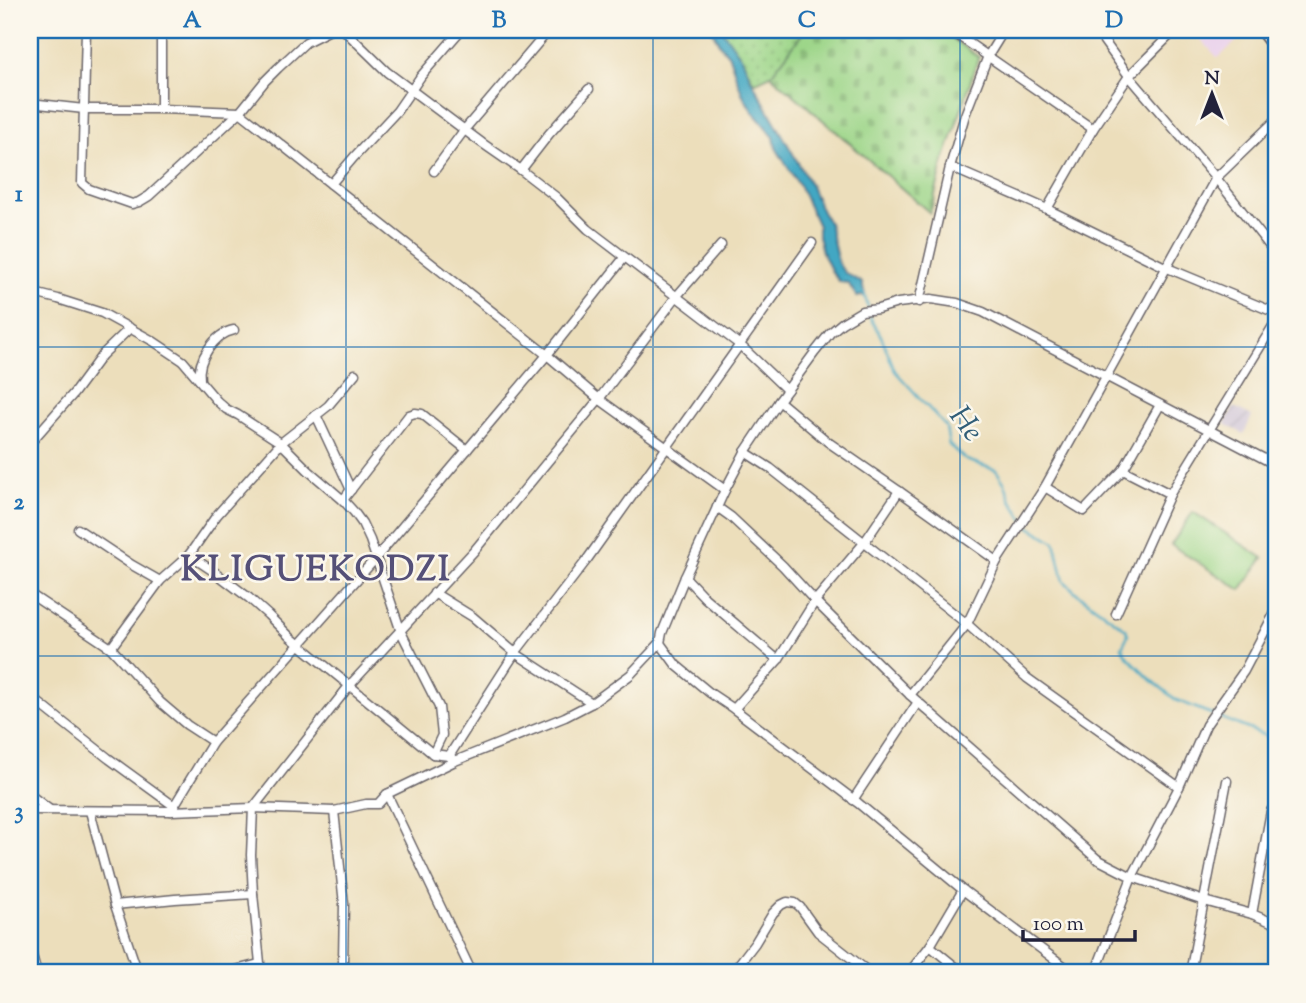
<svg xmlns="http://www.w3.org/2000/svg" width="1306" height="1003" font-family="'Sorts Mill Goudy',serif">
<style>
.built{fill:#ead1ec}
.industrial{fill:url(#industrial-furrows)}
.grass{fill:url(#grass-dots);stroke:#5f7c62;stroke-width:2}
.cemetery{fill:url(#cemetery-stones);stroke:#5f7c62;stroke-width:2}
.pitch{fill:#9cd588;stroke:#5f7c62;stroke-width:2}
.water{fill:#43a7c3;stroke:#32647f;stroke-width:2}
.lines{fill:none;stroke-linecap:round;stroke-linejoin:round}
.stream{stroke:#43a7c3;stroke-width:2.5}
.minor-casing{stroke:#696468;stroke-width:11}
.secondary-casing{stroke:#696468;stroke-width:16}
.minor{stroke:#fff;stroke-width:8}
.secondary{stroke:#fff;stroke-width:12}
.grid{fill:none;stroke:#1f6fb2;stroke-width:2;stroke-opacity:0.55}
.labels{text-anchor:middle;stroke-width:5;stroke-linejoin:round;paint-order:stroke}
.water-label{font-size:30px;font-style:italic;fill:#315e78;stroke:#fbf7ec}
.district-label{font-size:35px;font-weight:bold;letter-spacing:2px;fill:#555078;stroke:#fbf7ec}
.neatline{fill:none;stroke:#1f6fb2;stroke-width:2.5}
.grid-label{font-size:23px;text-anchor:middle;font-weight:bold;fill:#1f6fb2}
</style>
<defs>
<pattern id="industrial-furrows" width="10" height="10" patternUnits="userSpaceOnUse" patternTransform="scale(1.75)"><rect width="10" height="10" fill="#cabfd6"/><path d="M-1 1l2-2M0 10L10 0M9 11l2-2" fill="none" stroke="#ada4b9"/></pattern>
<pattern id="grass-dots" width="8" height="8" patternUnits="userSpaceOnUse" patternTransform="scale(1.75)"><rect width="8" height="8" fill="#9cd588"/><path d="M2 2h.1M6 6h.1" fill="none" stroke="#86b776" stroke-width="1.8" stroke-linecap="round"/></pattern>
<pattern id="cemetery-stones" width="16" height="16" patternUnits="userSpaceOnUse" patternTransform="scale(1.75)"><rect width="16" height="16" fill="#9cd588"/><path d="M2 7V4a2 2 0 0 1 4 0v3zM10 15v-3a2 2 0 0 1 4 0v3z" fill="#86b776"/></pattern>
</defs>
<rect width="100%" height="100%" fill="#fbf7ec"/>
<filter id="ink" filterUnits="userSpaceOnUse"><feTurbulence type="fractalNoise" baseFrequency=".0143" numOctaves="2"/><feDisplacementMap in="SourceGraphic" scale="14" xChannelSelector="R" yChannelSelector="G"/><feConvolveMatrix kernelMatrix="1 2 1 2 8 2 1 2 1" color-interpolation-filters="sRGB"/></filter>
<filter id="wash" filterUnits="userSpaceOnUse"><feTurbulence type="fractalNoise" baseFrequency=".00686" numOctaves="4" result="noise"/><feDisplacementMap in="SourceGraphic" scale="28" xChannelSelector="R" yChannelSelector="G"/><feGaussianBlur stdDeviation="1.57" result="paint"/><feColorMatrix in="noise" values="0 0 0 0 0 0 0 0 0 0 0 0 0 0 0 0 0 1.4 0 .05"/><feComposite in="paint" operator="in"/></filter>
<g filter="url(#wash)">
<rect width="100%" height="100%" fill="#ecdebb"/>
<!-- built -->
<polygon class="built" points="1192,30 1249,30 1218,58"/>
<!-- industrial -->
<polygon class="industrial" points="1234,407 1252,416 1244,434 1224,424"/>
<!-- grass -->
<polygon class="grass" points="722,30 805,30 771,75 754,83 742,59"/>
<!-- cemetery -->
<polygon class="cemetery" points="805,30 940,30 979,57 944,161 930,213 771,75"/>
<!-- pitch -->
<polygon class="pitch" points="1193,512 1263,558 1241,590 1171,545"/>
<!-- water -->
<polygon class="water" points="712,30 722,30 742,58 752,81 810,184 822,212 829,223 838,263 844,272 862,283 865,295 857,297 848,283 840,282 833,274 822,252 818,236 818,226 800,187 776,148 774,137 752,111 742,93 729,56 720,45"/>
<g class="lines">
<!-- stream -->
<g class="stream">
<polyline points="864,293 868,307"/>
<polyline points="869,313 871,319 881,336 895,371 946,427 949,445 966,460 996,470 1005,484 1011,500 1028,526 1055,542 1064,581 1079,595 1126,629 1128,635 1122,647 1126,655 1147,676 1176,700 1276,740"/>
</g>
</g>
</g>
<g filter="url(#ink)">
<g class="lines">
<!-- minor casing -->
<g class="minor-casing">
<g id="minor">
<polyline points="86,30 82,183 89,189 132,204 139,202 149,196 240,112 265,81 278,68 306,42 330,30"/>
<polyline points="344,30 387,72 482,143 521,170 556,197 588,229 740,345 787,390"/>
<polyline points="950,30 1093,129"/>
<polyline points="1096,30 1129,76 1216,178 1276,254"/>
<polyline points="30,103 84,109 161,109 240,112 547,355 599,399 725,490"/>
<polyline points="161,109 161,30"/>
<polyline points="950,167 1047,209 1165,267 1276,313"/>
<polyline points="521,170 549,134 589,89"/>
<polyline points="434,171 465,129 549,30"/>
<polyline points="331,184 354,157 397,111 421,76 461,30"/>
<polyline points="1047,209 1093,129 1129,76 1175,30"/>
<polyline points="30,292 58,299 102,313 153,341 183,361 217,401 226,409 238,415 281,443 309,471 343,500 354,512 362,523 370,540 401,632 439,707 442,735 433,754"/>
<polyline points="919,302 950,167 965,115 988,56 1004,30"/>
<path d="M200,379c-3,-19 14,-45 34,-49"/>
<polyline points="779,401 828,442 899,491"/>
<polyline points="316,415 351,490"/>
<polyline points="30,443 74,393 102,355 130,328"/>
<polyline points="745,452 770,468 967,624 1027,678 1179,787"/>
<polyline points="1123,470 1170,494"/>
<polyline points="1045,487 1084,511 1123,470 1160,405"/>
<polyline points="343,500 409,415 415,413 422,414 467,450"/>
<polyline points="717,507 731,517 783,566 815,601 910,695 1097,859 1132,877 1204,901 1252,914 1276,924"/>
<polyline points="78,529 132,565 160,581"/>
<polyline points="189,555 216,573 249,598 268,615 290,637 433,754 449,756 453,759"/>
<polyline points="685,577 705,598 778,660"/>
<polyline points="434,593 473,617 515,653 592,703"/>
<polyline points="30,594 111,648 160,702 187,725 213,742"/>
<polyline points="1116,614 1170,494 1276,321"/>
<polyline points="660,643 676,665 710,693 734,709 858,803 963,890 1073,973"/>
<polyline points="111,648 160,581 189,555 217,515 281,443 328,406 355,374"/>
<polyline points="910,695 967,624 997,561 1045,487 1216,178 1276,120"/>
<polyline points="30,696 108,758 174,806"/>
<polyline points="734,709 778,660 815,601 864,543 899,491 997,561"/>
<polyline points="449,756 515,653 586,561 812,243"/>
<polyline points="387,794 472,973"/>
<polyline points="30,795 50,810"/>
<polyline points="853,800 918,702"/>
<polyline points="30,810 171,811 253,808 334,811 366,804 378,804 387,794 455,761 565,717 592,703 630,675 660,643 662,633 685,577 725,490 745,452 779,401 815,352 830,333 842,323 862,311 878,309 898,303 931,299 957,303 983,312 1276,465"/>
<polyline points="90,811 115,905 138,973"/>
<polyline points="171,811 213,742 375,559 547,355 624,258"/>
<polyline points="334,811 344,904 343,961 344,973"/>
<polyline points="115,905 175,899 253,894"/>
<polyline points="1252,914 1271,811 1272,809 1276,809"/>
<polyline points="930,946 963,973"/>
<polyline points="30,948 37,973"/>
<polyline points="224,973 259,964"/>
<polyline points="261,973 253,894 251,855 253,808 349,686 474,551 599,399 676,297 721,245"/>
<polyline points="732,973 755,943 773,913 781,905 787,902 795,903 800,907 818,932 870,973"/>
<polyline points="911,973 912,969 930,946 963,890"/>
<polyline points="1095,973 1132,877 1179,787 1206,725 1244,671 1276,610"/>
<polyline points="1190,973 1227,781"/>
</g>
</g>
<!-- secondary casing -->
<g class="secondary-casing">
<polyline id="secondary" points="1262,30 1276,48"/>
</g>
<!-- minor -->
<use href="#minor" class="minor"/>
<!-- secondary -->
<use href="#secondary" class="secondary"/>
</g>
</g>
<!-- grid -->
<path class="grid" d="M346,30v943M653,30v943M960,30v943M30,347h1246M30,656h1246"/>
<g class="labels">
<!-- water labels -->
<g class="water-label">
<text transform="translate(967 423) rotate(53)" y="10">He</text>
</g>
<!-- district labels -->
<g class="district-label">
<text x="316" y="580">KLIGUEKODZI</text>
</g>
</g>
<!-- margin -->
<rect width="1306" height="1003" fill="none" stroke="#fbf7ec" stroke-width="77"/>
<!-- north arrow -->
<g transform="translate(1212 94)" stroke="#fbf7ec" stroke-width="5" paint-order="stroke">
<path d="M0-5L12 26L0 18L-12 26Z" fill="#22223b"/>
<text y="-10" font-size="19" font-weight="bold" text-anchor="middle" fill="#22223b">N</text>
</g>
<!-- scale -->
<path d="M1023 930v10h112v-10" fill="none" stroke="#22223b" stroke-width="3.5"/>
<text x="1033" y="930" font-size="21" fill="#22223b" stroke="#fbf7ec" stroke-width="5" paint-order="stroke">100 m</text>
<rect x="38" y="38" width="1230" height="926" class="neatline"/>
<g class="grid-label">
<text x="192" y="27">A</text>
<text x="499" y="27">B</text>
<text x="807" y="27">C</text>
<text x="1114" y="27">D</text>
<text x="19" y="201">1</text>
<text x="19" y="509">2</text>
<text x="19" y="818">3</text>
</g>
</svg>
